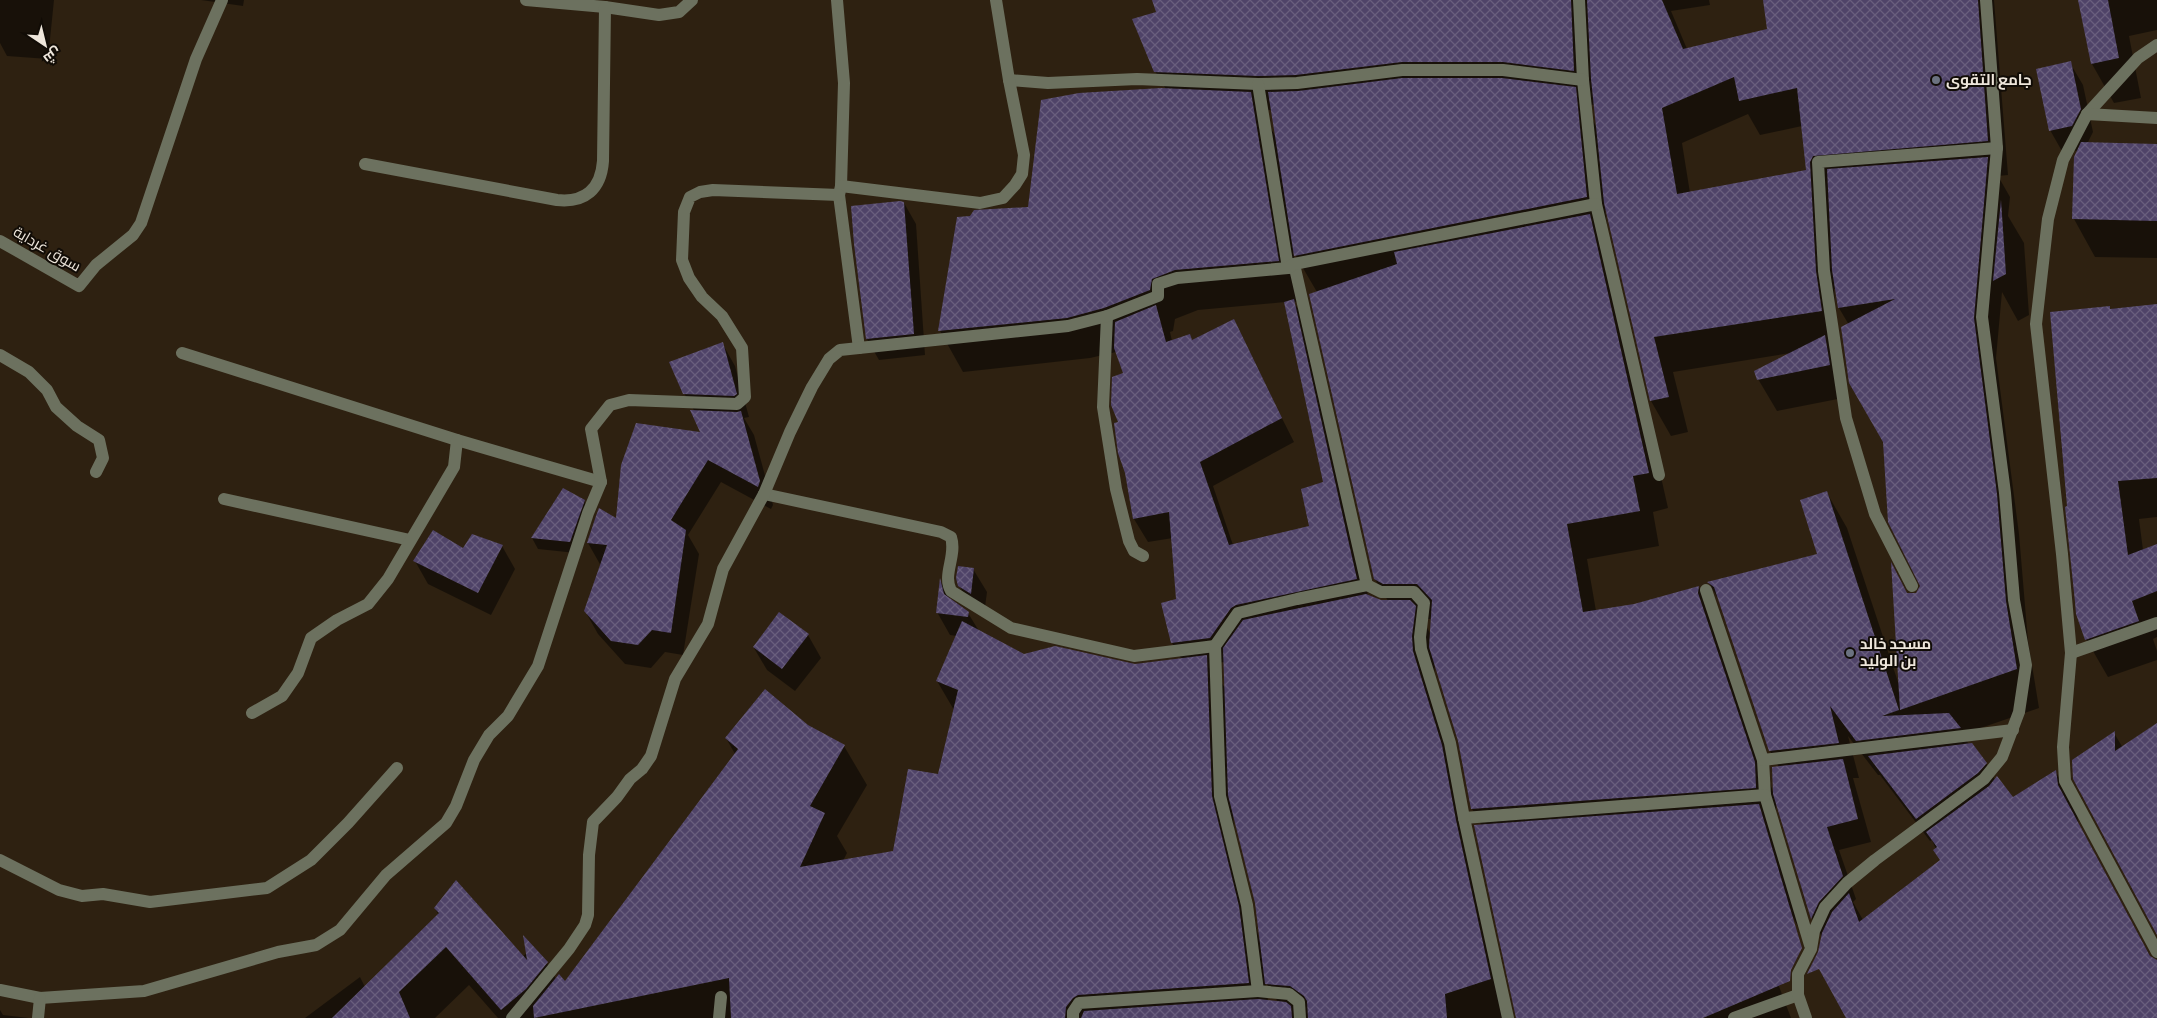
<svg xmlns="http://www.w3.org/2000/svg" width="2157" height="1018" font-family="'Zilla Slab',Cairo,serif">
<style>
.shadow{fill:#0007;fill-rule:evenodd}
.building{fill:url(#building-cross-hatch);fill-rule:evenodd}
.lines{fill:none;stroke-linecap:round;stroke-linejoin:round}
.minor{stroke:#6c715f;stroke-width:12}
.worship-dot{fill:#6b7280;stroke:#110c06;stroke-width:2}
.labels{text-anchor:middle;stroke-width:4;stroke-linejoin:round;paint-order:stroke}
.poi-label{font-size:15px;font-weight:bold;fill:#eee6db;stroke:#110c06;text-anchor:start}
.street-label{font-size:15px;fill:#eee6db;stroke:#110c06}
</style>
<defs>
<pattern id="building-cross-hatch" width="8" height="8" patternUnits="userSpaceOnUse" patternTransform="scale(1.25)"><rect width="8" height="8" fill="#4f4368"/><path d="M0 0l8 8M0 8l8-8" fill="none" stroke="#695e7d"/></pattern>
</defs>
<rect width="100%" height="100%" fill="#2e2111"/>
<!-- shadow -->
<g class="shadow">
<polygon points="0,0 54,0 48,59 7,56 0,43"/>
<polygon points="201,0 244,0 243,6"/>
<path d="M1154,0h555l1,5 -39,6 16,38 81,-19 -3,-30h229l14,175 -10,1 12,21 -2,19 16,27 5,72 -11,6 -16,-29 -6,66 23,176 9,107 11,67 -76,26 6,11 17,18 9,17 18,19 43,-27 21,36 1,15 73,135 6,3v57h-310l-25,-81 -10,-19 -36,-120v25l36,129 -39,-71 -29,13 47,124h-274l-35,-192 -10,-17 -13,-69 -24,-76 -1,12 44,184 35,158h-1015l-29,-33 -34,33h-130l55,-41 5,10 74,-72 -4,-6 87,48 11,-9 14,15 9,16 9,4 170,-229 -9,-16 81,-12 37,20 23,39 -30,51 10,17 -4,8 52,-9 44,-77 15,-65 -17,-29 20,-45 -7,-1 -13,-23 4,-30 11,21 16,10 11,18 45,24 111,10 47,-5 -10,-17 5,-43 -4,-62 -25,4 -14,-23 -15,-96 6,-49 -9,-22 -26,6 -127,14 -23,-41 18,-113 71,-10 138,-117 -12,-20 2,-58zM1584,104l11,1 2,23zM1260,110h12l4,27zM1748,114l12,21 42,-9 5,45 -117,22 -8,-50zM1605,210h2l44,191 20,35 17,-4 -15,-60 118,-19 -33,26 19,32 71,-14 -13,-90 -1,-18h2l3,19 10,17 35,117 37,144 -4,8h-10l-8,91 -52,-157 -20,-35 -8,62 -110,28 11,19 50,149 9,16 -5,28 -56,-166 1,-7 -20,-35 -65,18 -38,6 -9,-52 72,-13 -6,-34 15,-4 -58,-258zM1293,251l24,41 58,287 13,22h-8l-12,-5 -61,-272 -13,-22 7,-1zM1285,302l40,180 -15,45 -77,18 -20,-59 81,-44 -61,-121 -40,20 -4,-6 -17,6 -2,-9 3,-1 2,-12 23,-9zM1422,619h10l-1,16zM1225,662l1,28 -16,-27zM1848,736l30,39h2l50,66 2,-1 9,21 -78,59 -10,-18 3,-3 -17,-49 32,-8 -18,-64h6zM1233,814l23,89 5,36h-2l-25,-103zM1265,981l13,21 -10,-1z"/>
<polygon points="2079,0 2157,0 2157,30 2129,36 2141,98 2114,103 2092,64"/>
<polygon points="2070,63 2083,85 2093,132 2087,144 2157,145 2157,258 2095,257 2074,219 2079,150 2063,153 2050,130"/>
<polygon points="904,203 916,224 925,355 879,360 867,339"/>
<polygon points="2157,305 2157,517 2139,519 2143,550 2157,545 2157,637 2153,639 2157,651 2157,660 2108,677 2086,639 2068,507 2051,314"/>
<polygon points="722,343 735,366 749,417 744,418 754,435 773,505 771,509 721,482 688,535 699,554 683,655 665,652 651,668 625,664 598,634 585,611 601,566 588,543 597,516 617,520 703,434 695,412 684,393"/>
<polygon points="584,501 590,512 576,553 538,549 532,538"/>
<polygon points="502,546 515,569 491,615 428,584 415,561 463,550"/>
<polygon points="973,569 987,592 984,615 972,608 959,585"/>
<polygon points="808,635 821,658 795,691 767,670 754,648"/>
<polygon points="2157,725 2157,932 2074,778 2114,733 2123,748"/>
<polygon points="0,1010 3,1015 29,1018 0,1018"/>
</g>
<!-- building -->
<g class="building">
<polygon points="1152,0 1571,0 1574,71 1503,62 1402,62 1296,75 1258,76 1154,72 1132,19 1156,12"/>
<path d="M1587,0h75l21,49 84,-20 -4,-29h215l10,141 -175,15 -3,6 6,109 6,40 -168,26 15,60 -19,4 -46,-198 -13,-124zM1734,77l5,24 58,-13 9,82 -129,24 -15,-86z"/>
<polygon points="2078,0 2108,0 2119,58 2091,64"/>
<polygon points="2071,61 2081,109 2072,126 2049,131 2036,69"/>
<polygon points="1402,78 1502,78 1576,87 1587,197 1294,256 1268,92 1298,91"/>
<polygon points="1161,88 1251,92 1279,261 1175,270 1152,279 1150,290 1104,308 1067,318 938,331 957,217 970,216 974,210 1028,207 1041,100 1079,93"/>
<polygon points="2081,142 2157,144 2157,221 2072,219 2074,157"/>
<polygon points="1988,157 1974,318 1997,494 2006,601 2017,669 1900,710 1891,562 1907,593 1916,593 1920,586 1888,522 1883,442 1849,383 1841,327 1895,299 1838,308 1832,270 1827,169"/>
<polygon points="2001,200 2006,274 1993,281"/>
<polygon points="900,201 904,202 914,334 866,339 854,244 851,206"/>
<polygon points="1590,214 1649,473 1633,476 1640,511 1567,524 1583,612 1634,604 1699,586 1698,593 1755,762 1756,788 1471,809 1458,741 1429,647 1432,600 1417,584 1383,584 1374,579 1309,294 1397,264 1394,252"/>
<polygon points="1294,299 1357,579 1236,605 1231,608 1210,638 1171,643 1161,603 1176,599 1169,512 1133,519 1125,473 1118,453 1114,423 1118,422 1111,405 1112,377 1123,373 1114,348 1115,322 1156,305 1166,342 1190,334 1192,340 1234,319 1282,418 1200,462 1229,545 1309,526 1301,489 1323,482 1284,302"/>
<polygon points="2157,304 2157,478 2118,481 2128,555 2157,544 2157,591 2132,601 2139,621 2085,640 2076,614 2075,602 2065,507 2067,506 2050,312 2110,306 2110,309"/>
<polygon points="1825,335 1830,365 1757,380 1754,371"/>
<polygon points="723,342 737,394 734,396 683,394 669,362"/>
<polygon points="690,410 737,412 741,411 760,481 758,487 708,460 671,520 686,530 671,633 652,630 638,645 611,641 584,611 607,545 587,543 596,516 599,508 616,518 621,465 636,423 700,432"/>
<polygon points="563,488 585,500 570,542 531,538"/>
<polygon points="1827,491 1899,710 1882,716 1949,713 1961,728 1856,741 1830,706 1839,743 1769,751 1714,587 1707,582 1817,554 1800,500"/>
<polygon points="433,530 463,548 472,534 503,545 478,593 413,561"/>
<polygon points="958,566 974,568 971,594 958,586 956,578"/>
<polygon points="940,578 944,594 969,612 968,617 936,613"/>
<polygon points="1366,594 1381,600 1410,600 1416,606 1412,636 1413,651 1442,745 1456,820 1491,979 1445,994 1447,1018 1308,1018 1307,1001 1304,996 1290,986 1265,984 1255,903 1228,795 1223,648 1243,620"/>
<polygon points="779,612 809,634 782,669 753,647"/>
<polygon points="962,621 1024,654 1055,646 1135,664 1207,655 1212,796 1239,906 1249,983 1078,995 1073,998 1066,1007 1065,1018 731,1018 729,978 534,1018 533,1006 559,974 565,981 738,749 725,738 765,689 808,725 845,745 810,806 825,813 800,867 893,851 908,769 938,774 958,690 936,681"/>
<polygon points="2157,723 2157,935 2073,779 2072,760 2115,731 2115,751"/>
<polygon points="1972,743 1987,763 1978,773 1916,819 1868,756"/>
<polygon points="1843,759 1858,819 1827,827 1843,876 1819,902 1811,919 1773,794 1772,767"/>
<polygon points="2056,770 2058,785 2150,956 2157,960 2157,1018 1846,1018 1819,969 1807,974 1818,952 1822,933 1832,912 1849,893 1859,922 1940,860 1933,850 1937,847 1926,832 1989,786 1997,776 2013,797"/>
<polygon points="1759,804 1802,948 1791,970 1790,981 1703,1018 1516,1018 1474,825"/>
<polygon points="456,880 527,960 523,935 548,962 526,989 501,1010 446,947 399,992 410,1018 332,1018 439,913 434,908"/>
<polygon points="1258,999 1286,1002 1291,1006 1292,1018 1081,1018 1084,1011"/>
</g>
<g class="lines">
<!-- minor -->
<g class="minor">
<polyline points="526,0 605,7 659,15 679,12 692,0"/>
<polyline points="837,0 844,83 841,186 839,195 859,348"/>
<polyline points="1579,0 1583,80 1596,204 1659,475"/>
<polyline points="2157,45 2138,58 2087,114 2063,160 2048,219 2036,324 2062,554 2071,653 2063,747 2065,781 2157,952"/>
<polyline points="1009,80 1048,83 1137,79 1258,84 1297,83 1402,70 1503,70 1583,80"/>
<polyline points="1258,84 1288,268"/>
<polyline points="2087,114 2157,118"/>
<path d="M365,164l192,36c28,3 44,-11 46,-39l2,-154"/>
<polyline points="841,186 980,203 1003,198 1015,185 1022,174 1024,155 1009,80 996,0"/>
<polyline points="0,241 79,286 96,265 133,235 141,223 196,59 222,0"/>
<polyline points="1294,264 1367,585"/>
<polyline points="1107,316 1103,407 1116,489 1129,541 1134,551 1143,556"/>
<polyline points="182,353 457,440 601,482"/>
<polyline points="0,355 29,372 47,390 56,407 77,426 99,440 103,458 96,472"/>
<path d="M764,494l177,38 10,5c6,19 -9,37 0,54l60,37 123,28 81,-10"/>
<polyline points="224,499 410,540"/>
<polyline points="1912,586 1875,514 1846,418 1824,271 1818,162 1997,148"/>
<polyline points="1706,590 1763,760 1765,795 1810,945"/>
<polyline points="2071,653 2157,623"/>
<polyline points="252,713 282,696 298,673 311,638 337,620 368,604 388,579 454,467 457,440"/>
<polyline points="1763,760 2013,730"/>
<polyline points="1464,818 1765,795"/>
<polyline points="0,860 59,890 82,896 103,894 150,902 267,888 311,860 348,823 397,768"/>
<polyline points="0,990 40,998 144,991 278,952 316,945 340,930 386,875 446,823 456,806 474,760 489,735 508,716 538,666 588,513 601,482 591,429 610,405 629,400 737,404 745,397 742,348 722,316 702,297 689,278 682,260 684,212 690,197 700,192 713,190 839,195"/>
<polyline points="38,1018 40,998"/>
<polyline points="512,1018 569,949 585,925 588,915 589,855 593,822 617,797 630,779 642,769 651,756 675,679 708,624 723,569 764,494 790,432 812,387 829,359 840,350 1068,326 1107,316 1158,296 1158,284 1177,278 1288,268 1294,264 1596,204"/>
<polyline points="719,1018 721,997"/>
<polyline points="1073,1018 1073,1012 1079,1003 1258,991"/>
<polyline points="1300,1018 1299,1002 1289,994 1258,991 1247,905 1220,796 1215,646 1238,613 1297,599 1367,585 1381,592 1414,592 1424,603 1420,637 1421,649 1450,743 1464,818 1508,1018"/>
<polyline points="1734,1018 1798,995"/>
<polyline points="1806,1018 1798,995 1798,974 1811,949 1814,931 1825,907 1847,883 1875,860 1984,779 2002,757 2019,712 2026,665 2014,600 2005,493 1982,317 1997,148 1986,0"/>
</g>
</g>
<!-- markers -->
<g class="worship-dot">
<circle cx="1936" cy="80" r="5"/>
<circle cx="1850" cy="653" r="5"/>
</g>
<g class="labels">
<!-- poi labels -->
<g class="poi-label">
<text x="1946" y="85">جامع التقوى</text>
<text x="1860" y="649">مسجد خالد<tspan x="1860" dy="17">بن الوليد</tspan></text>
</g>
<!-- street labels -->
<g class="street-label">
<text transform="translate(47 249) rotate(30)" y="5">سوق غرداية</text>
</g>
</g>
<!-- north arrow -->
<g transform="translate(45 45) rotate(145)" stroke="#110c06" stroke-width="4" paint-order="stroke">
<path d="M0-4L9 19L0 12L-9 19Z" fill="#eee6db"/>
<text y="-8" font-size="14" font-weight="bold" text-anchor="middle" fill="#eee6db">ش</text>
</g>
</svg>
